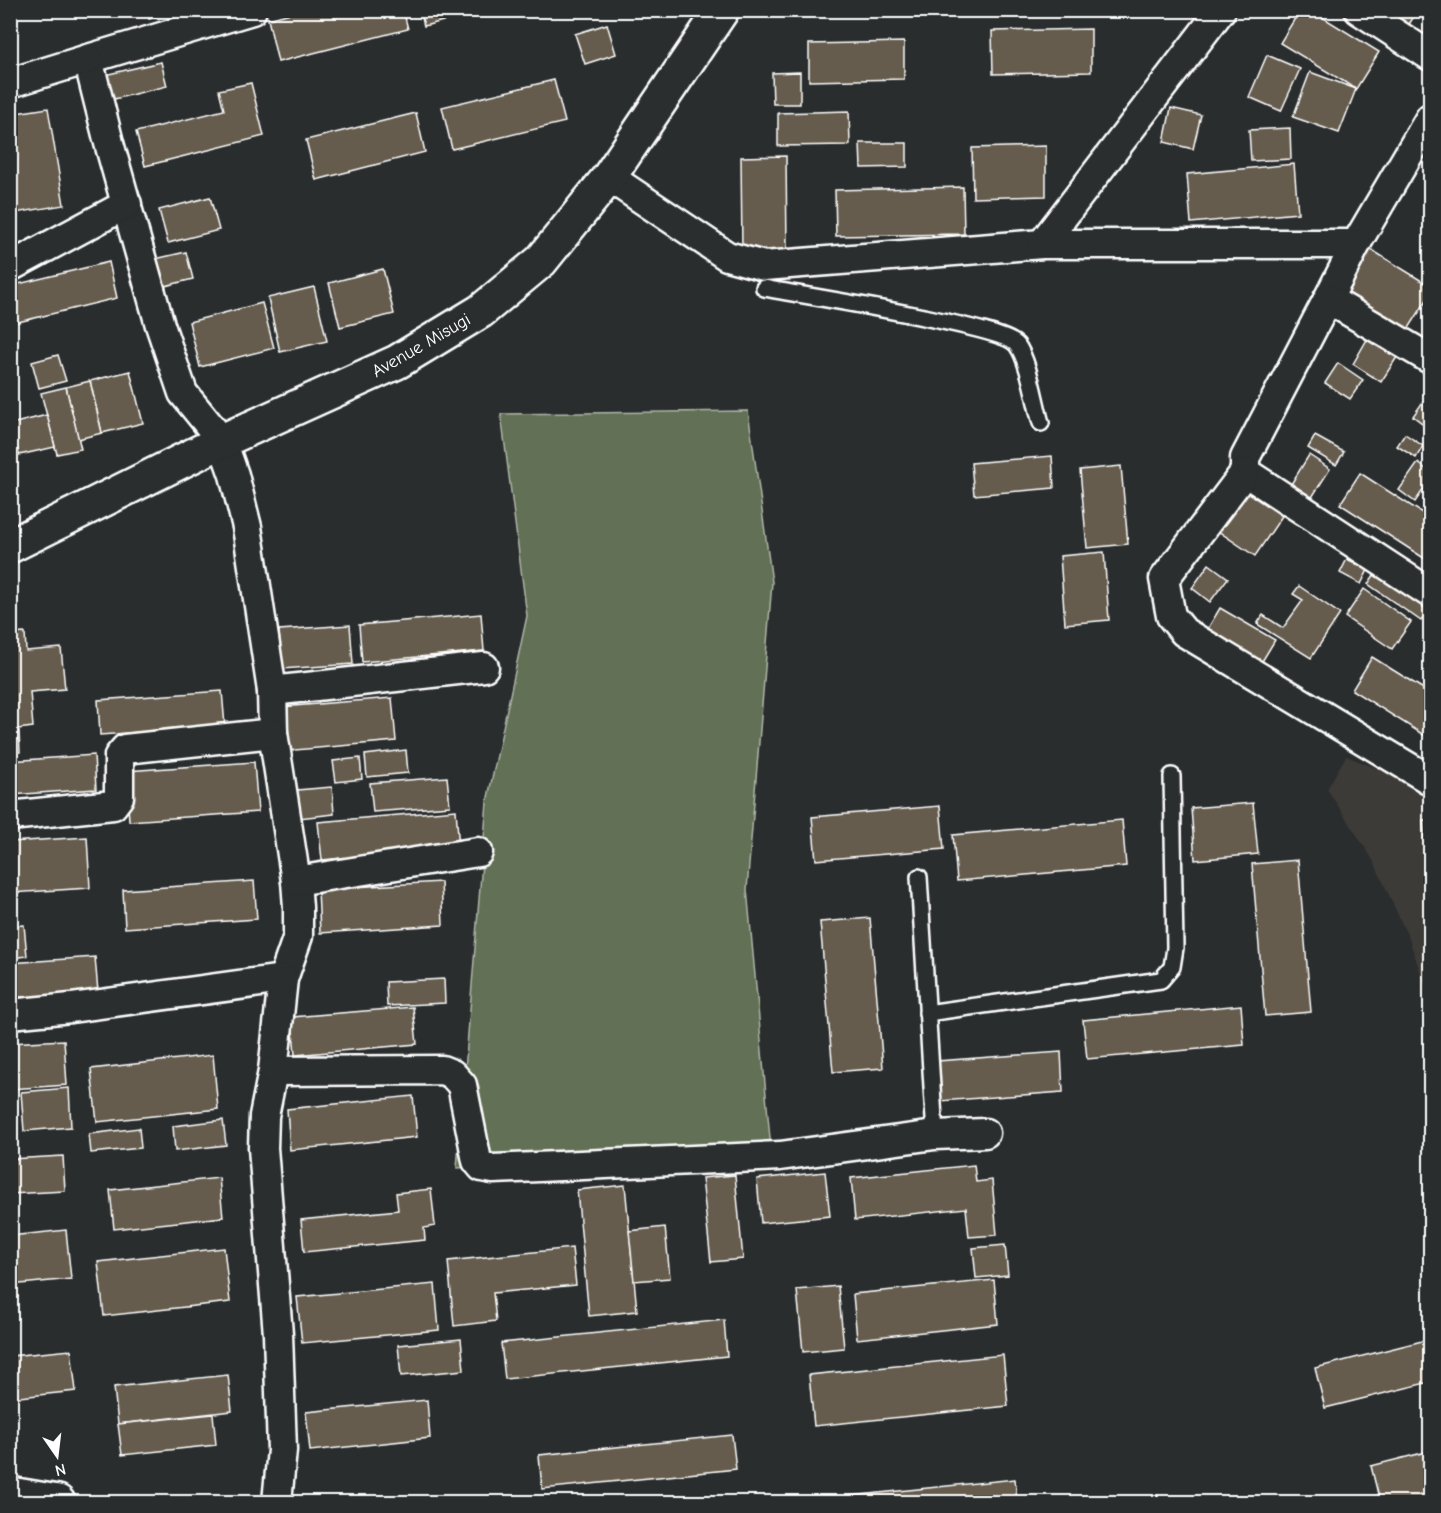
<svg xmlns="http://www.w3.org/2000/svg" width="1441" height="1513" font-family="'Comic Neue',sans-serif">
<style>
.built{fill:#3c3b37}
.green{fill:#626f56;stroke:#b0b7aa;stroke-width:1.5}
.building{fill:#655c4d;stroke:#fff;stroke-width:1.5}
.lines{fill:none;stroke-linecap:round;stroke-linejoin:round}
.lane-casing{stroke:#fff;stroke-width:20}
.street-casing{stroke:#fff;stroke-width:33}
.secondary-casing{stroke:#fff;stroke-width:38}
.lane{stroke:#2a2d2e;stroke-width:15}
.street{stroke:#2a2d2e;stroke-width:28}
.secondary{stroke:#2a2d2e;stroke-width:33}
.labels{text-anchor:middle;stroke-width:6;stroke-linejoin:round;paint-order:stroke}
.street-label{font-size:18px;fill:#fff;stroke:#2a2d2e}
</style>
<rect width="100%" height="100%" fill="#2a2d2e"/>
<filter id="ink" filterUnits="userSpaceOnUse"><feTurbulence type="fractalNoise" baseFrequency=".0167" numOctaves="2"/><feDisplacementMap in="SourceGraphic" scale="12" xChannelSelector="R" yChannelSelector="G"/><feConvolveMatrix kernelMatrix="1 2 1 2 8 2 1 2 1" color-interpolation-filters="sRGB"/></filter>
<g filter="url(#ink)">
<!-- built -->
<polygon class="built" points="1346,756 1426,788 1430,787 1430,1001 1409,939 1373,860 1327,789"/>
<!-- green -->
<polygon class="green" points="748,411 772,582 747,889 771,1149 457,1168 487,802 527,616 501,414"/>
<!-- building -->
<g class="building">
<polygon points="147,10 180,10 149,19"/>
<polygon points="302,10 403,10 408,29 278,62 268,19"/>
<polygon points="420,10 485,10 424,26"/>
<polygon points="1300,10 1311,10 1379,52 1356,89 1280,43"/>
<polygon points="1383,10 1418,10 1408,26"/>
<polygon points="607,24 616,54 585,64 575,34"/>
<polygon points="1091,29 1091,72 993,74 992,31"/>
<polygon points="904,42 904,79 809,81 809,44"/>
<polygon points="1267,55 1300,69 1281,111 1249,97"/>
<polygon points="161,62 167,86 106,101 100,76"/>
<polygon points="800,72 800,104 773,104 772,73"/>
<polygon points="1310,72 1356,89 1339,133 1293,117"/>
<polygon points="554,80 565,122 452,149 442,107"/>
<polygon points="251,83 264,136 145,166 136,132 224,110 219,90"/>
<polygon points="48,108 64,205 15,213 10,183 10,114"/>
<polygon points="1171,108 1201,115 1193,149 1164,142"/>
<polygon points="849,111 850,145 778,146 778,113"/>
<polygon points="416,113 425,152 316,180 306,140"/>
<polygon points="1290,128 1291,159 1251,161 1249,130"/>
<polygon points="860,143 907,143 907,167 861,168"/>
<polygon points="1046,146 1046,196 973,198 972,148"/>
<polygon points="786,156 787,250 742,250 741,157"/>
<polygon points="1294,164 1298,213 1191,223 1187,174"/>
<polygon points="963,187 964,234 836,236 835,190"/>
<polygon points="210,197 219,230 168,243 159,210"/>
<polygon points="1367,247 1430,286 1430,295 1404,336 1337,294"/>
<polygon points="186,252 193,279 153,289 146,261"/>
<polygon points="109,262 117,298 10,324 10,286"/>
<polygon points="383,269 394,314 340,327 329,283"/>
<polygon points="314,287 327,341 280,352 268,298"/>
<polygon points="262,303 274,348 200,367 189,322"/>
<polygon points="1369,336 1399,354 1381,382 1353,364"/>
<polygon points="58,355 66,381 39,388 32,362"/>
<polygon points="1338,363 1363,380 1350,399 1325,383"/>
<polygon points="130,371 143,423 102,433 90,381"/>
<polygon points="90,381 102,433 78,439 66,387"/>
<polygon points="66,387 81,449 57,454 41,393"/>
<polygon points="1430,392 1430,429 1413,416"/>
<polygon points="47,415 55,447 19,455 11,424"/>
<polygon points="1405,434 1423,446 1416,458 1397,446"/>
<polygon points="1315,436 1344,452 1336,465 1308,448"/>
<polygon points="1309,455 1330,469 1309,502 1288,489"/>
<polygon points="1052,456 1054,488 974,495 971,463"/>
<polygon points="1418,463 1430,472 1430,480 1415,502 1399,490"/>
<polygon points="1121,466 1128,544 1087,548 1080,470"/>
<polygon points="1360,473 1430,518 1430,562 1340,504"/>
<polygon points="1242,489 1282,516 1255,556 1215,529"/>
<polygon points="1104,552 1109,620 1065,624 1060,556"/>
<polygon points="1347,559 1368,570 1361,584 1340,573"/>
<polygon points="1209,564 1228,578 1210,602 1192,588"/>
<polygon points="1381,565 1430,600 1430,608 1421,621 1368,584"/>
<polygon points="1299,586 1340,614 1311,658 1257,624 1263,615 1283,628 1303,600 1293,594"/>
<polygon points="1364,589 1411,622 1392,649 1345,617"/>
<polygon points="1220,608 1275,640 1255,673 1201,640"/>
<polygon points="481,614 484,651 362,662 359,625"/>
<polygon points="350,625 353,664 281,669 279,630"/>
<polygon points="25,633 26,651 61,648 65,689 30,692 33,727 10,730 10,634"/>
<polygon points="1372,657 1430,693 1430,739 1352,690"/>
<polygon points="222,691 225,726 100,735 98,700"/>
<polygon points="392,698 396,741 284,751 281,707"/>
<polygon points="19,731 20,752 10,752 10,732"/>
<polygon points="406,750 408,773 367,777 365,755"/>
<polygon points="94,755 96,789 10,795 10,761"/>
<polygon points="360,758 362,779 336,782 333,761"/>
<polygon points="254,762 258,812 129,821 126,771"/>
<polygon points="447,777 450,806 373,812 370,783"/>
<polygon points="332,787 334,814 299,818 297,790"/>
<polygon points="1253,803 1258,854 1195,860 1191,808"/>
<polygon points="940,806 944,849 816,860 812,817"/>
<polygon points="456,810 459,847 322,860 318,822"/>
<polygon points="1122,820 1126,866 957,881 953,835"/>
<polygon points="1423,820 1430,820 1430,868 1426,868"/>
<polygon points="87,837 90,888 10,893 10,842"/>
<polygon points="1298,860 1311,1012 1265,1016 1252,864"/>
<polygon points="254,881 257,919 125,928 123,890"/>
<polygon points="441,882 443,925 320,933 318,889"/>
<polygon points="870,918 883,1068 833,1072 820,922"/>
<polygon points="24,925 27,956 10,958 10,926"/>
<polygon points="95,957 98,992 10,998 10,963"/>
<polygon points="444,979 445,1003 387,1006 386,982"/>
<polygon points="1241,1005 1244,1045 1087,1059 1083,1020"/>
<polygon points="413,1007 417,1044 295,1055 292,1017"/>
<polygon points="64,1040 67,1085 10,1089 10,1043"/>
<polygon points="1061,1052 1063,1092 940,1101 937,1061"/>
<polygon points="213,1055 218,1109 97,1122 91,1069"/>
<polygon points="69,1088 71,1127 24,1131 21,1092"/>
<polygon points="413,1096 417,1137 290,1150 287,1109"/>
<polygon points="223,1120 226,1145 175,1151 173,1126"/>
<polygon points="139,1128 141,1148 91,1153 89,1134"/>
<polygon points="63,1156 65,1191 10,1194 10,1159"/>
<polygon points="974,1165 976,1182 992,1180 997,1235 969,1237 966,1208 855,1220 851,1178"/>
<polygon points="825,1172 830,1216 761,1223 757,1179"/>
<polygon points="735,1175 743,1259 711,1262 702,1178"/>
<polygon points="219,1178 223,1217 114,1229 110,1190"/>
<polygon points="625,1185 637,1311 589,1316 577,1190"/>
<polygon points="431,1189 435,1226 424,1228 425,1240 304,1252 301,1220 398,1210 396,1193"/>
<polygon points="665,1227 670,1278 634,1281 629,1231"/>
<polygon points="66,1230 71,1279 10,1285 10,1236"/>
<polygon points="1005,1245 1008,1275 976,1278 973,1248"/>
<polygon points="224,1248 230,1302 104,1316 98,1262"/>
<polygon points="572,1248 576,1285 493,1293 496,1321 454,1326 448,1261"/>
<polygon points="994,1280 998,1324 857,1339 853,1294"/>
<polygon points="435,1284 439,1330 302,1343 297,1297"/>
<polygon points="838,1286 844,1348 803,1352 797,1290"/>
<polygon points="724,1320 727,1356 505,1379 501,1343"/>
<polygon points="461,1339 464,1370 401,1376 398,1345"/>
<polygon points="1430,1339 1430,1382 1325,1408 1315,1368"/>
<polygon points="71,1350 76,1391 10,1398 10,1356"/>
<polygon points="1003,1355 1008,1406 814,1426 809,1375"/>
<polygon points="228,1375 232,1411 118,1424 114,1387"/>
<polygon points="427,1400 430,1438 310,1451 306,1412"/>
<polygon points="213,1414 216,1445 122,1455 118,1424"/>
<polygon points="732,1435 736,1469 542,1489 539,1455"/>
<polygon points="1430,1451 1430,1500 1418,1502 1380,1502 1371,1466"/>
<polygon points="1015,1479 1017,1502 821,1502 821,1499"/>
</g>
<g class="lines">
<!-- lane casing -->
<g class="lane-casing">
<g id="lane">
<path d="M764,288c36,7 239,38 253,57 12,16 18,58 24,78"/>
<polyline points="919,877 935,1135"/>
<polyline points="927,1013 1161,980 1172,967 1175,948 1172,776"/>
</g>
</g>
<!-- street casing -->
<g class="street-casing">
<g id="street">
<polyline points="252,10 88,59 109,143 160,325 183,393 222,441 234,475 247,527 272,691 273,733 296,881 298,907 298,936 283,979 273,1071 264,1116 263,1148 278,1334 282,1450 277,1502"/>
<polyline points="1359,10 1430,56"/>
<polyline points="10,83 88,59"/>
<polyline points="609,177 727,256 764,266 1042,244 1356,244 1430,118"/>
<polyline points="1042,244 1221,10"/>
<polyline points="10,267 127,204"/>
<polyline points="1328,299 1356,244"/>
<polyline points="1430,359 1328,299 1245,458 1245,472 1430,593"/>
<polyline points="1245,472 1164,579 1171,616 1184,632 1430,780"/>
<polyline points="272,691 484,667"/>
<polyline points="10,816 113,805 119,797 119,756 125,749 273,733"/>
<polyline points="296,881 478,852"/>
<polyline points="10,1014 71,1008 283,979"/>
<polyline points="273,1071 442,1070 452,1074 462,1085 477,1161 482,1167 493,1169 780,1156 935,1135 985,1133"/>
</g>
</g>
<!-- secondary casing -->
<g class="secondary-casing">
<g id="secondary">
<polyline points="10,546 222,441 397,362 481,311 541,261 609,177 722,10"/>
<polyline points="10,1494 58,1502"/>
</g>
</g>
<!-- lane -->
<use href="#lane" class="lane"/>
<!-- street -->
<use href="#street" class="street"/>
<!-- secondary -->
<use href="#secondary" class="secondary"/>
</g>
</g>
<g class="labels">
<!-- street labels -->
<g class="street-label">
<text transform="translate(421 345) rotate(-30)" y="6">Avenue Misugi</text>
</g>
</g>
<!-- margin -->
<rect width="1441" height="1513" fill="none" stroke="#2a2d2e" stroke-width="36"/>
<rect x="18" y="18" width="1405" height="1477" fill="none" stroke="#fff" stroke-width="2" filter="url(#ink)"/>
<!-- north arrow -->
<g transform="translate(57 1456) rotate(166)" stroke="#2a2d2e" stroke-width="4.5" paint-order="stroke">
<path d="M0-4.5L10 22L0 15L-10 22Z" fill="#ffffff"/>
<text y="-9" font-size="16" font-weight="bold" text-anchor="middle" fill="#ffffff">N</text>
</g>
</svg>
